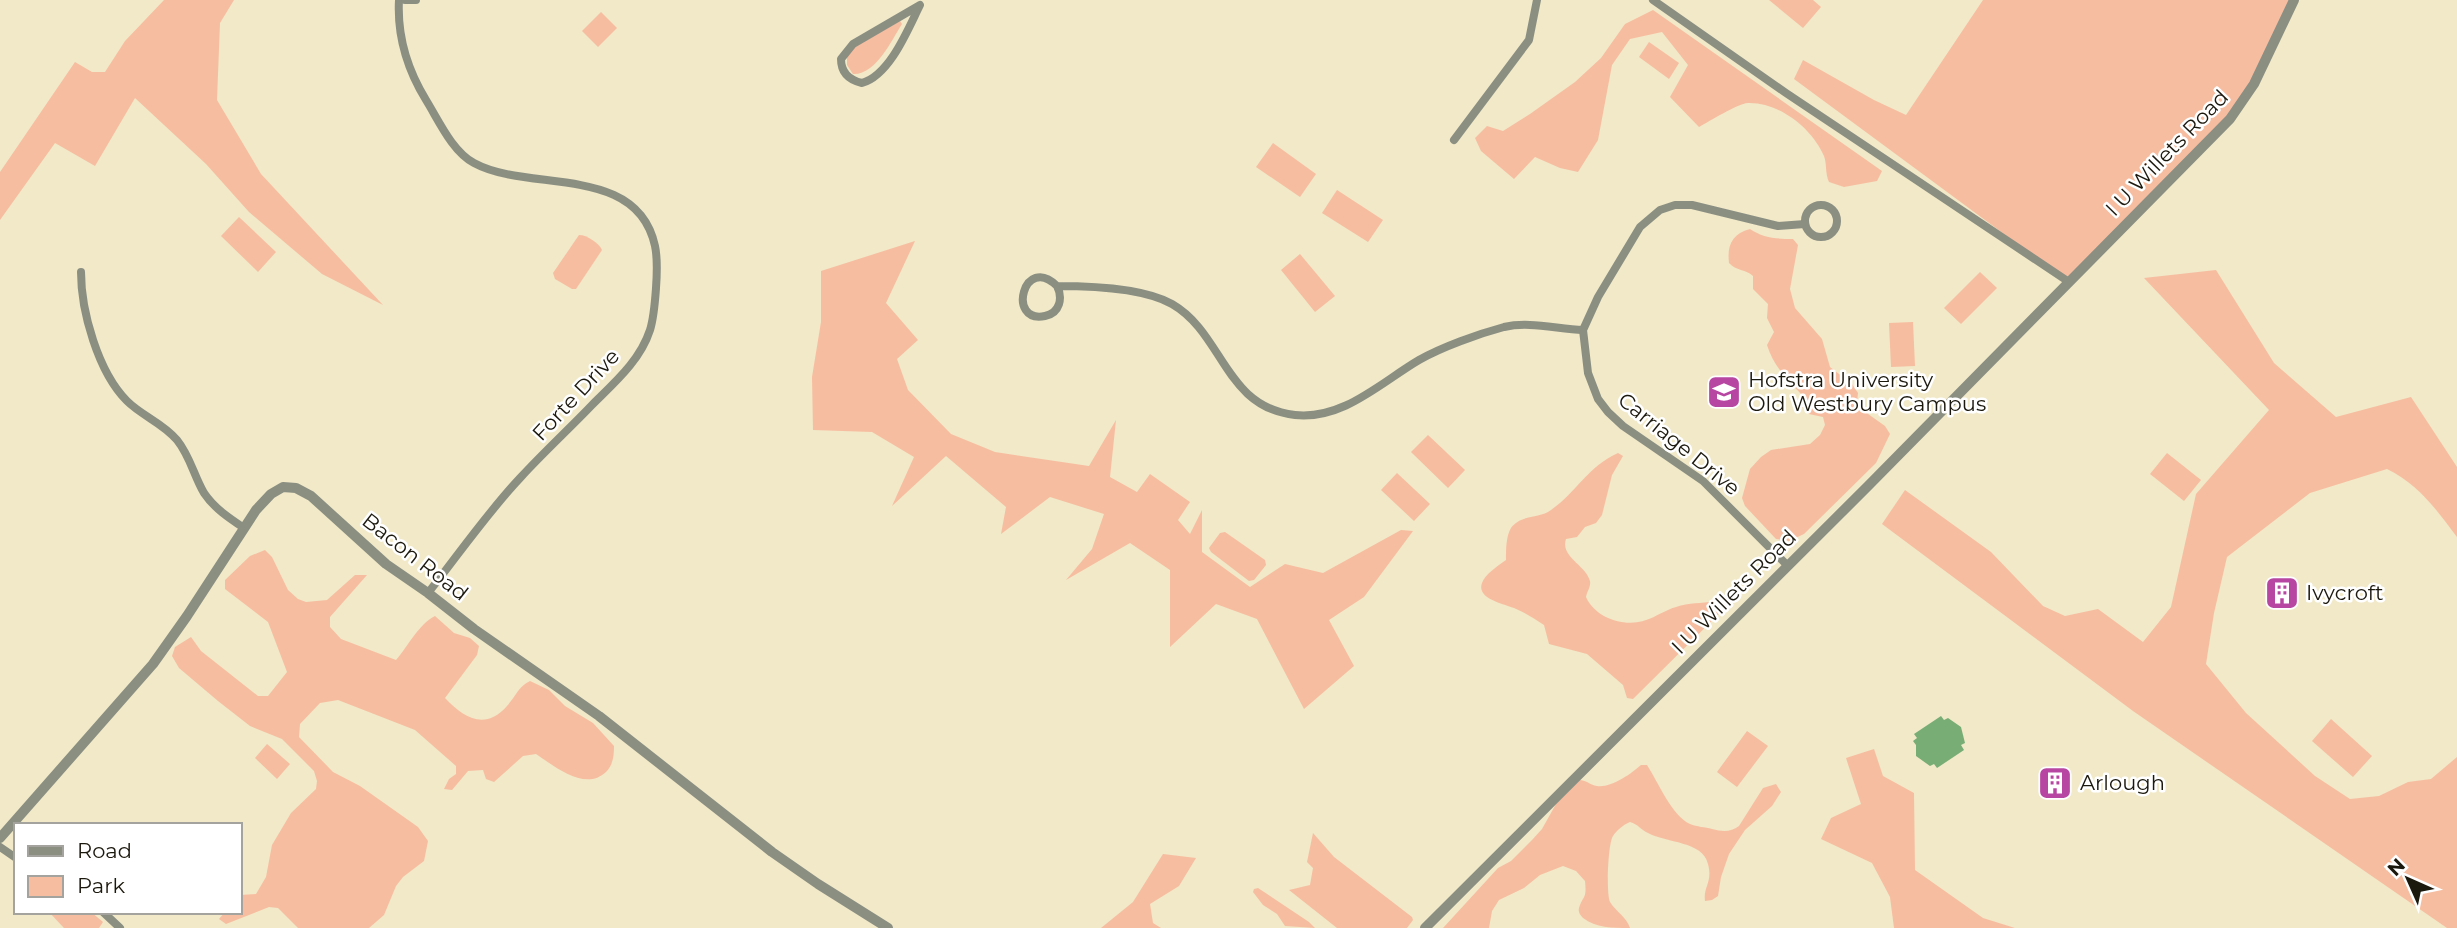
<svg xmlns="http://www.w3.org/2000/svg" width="2457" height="928" font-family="Montserrat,sans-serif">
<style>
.green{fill:#f7bda0}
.water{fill:#78ad76}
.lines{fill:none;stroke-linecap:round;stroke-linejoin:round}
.minor{stroke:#8b8f82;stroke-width:8}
.tertiary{stroke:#8b8f82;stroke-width:10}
.labels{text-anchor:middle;stroke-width:5;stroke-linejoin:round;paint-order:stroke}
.street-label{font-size:21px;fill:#1b180d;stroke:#fff}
.poi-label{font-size:21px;fill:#1b180d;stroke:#fff;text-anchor:start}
</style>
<rect width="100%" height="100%" fill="#f1e9c8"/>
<!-- green -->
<g class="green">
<polygon points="164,0 234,0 220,23 217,100 261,174 383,305 322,274 249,212 206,164 135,98 95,166 55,143 0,220 0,172 75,62 92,72 105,72 125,41"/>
<polygon points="1769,0 1813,0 1821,7 1803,28"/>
<polygon points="1983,0 2294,0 2249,93 2069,282 1794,79 1803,60 1874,100 1906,115"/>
<path d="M1653,10l229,161 -5,10 -33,6 -15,-5c-4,-9 -2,-18 -5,-26 -12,-28 -45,-54 -76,-53 -11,1 -38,18 -49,24l-29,-30 18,-32 -26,-33 -32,7 -18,26 -14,75 -20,32 -18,-4 -25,-11 -21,22 -33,-28 -6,-13 12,-12 16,5 27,-17 45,-32 26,-24 24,-34z"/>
<polygon points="601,12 617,28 598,47 582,31"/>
<path d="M900,21l2,3c-11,17 -26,51 -49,50l-6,-9v-9l8,-9z"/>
<polygon points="1649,42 1679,63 1669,79 1639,57"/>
<polygon points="1273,143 1316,174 1300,197 1256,167"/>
<polygon points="1337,190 1383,220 1368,242 1322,213"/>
<polygon points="239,217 276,252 258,272 221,236"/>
<path d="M1750,229c13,9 27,10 43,10l5,6 -8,44 5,19 27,31 8,28 22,17 6,9 -1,9 4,7 24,17 5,8 -14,29 -72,71 -15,7 -13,-2 -31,-33 -3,-8 8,-29 11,-12 10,-7 39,-6 10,-9 5,-10 -2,-8 -14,-3 -7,-7v-12c-15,-16 -28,-28 -35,-50l7,-13 -7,-14 1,-14 -15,-15v-13c-7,-7 -17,-5 -24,-13 -2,-18 3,-29 21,-34z"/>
<path d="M579,235c8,0 20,8 23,15l-26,39h-4l-17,-10 -2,-6z"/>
<polygon points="915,241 886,303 918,340 897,359 908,390 951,434 995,452 1089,466 1116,420 1110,477 1137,492 1150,474 1190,502 1178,520 1190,534 1202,510 1202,552 1250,587 1285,564 1323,573 1401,530 1413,531 1364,597 1329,620 1354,666 1304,709 1257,619 1216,604 1170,647 1170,570 1130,543 1066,580 1092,549 1104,514 1050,497 1001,534 1006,507 946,456 892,506 914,457 872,432 813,430 812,377 821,322 821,271"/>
<polygon points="1300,254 1335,296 1315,312 1281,270"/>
<path d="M2216,270l58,93 62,54 75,-20 46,70v70c-21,-28 -38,-52 -70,-68l-77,24 -83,64 -13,56 -8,51 40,49 69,63 35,23 29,-3 29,-14 23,-3 26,-22v171h-10l-314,-217 -251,-187 23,-34 86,62 52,54 22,10 33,-7 45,33 28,-35 25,-113 73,-84 -125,-132z"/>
<polygon points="1980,272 1997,288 1961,324 1944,308"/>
<polygon points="1913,322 1915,366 1891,367 1889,323"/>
<polygon points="1428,435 1465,470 1448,488 1411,452"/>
<path d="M1618,453l5,3 -11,19 -10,40 -6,8 -11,4 -8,10 -11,2c-6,18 20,26 24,42 1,6 -3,10 -4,16 9,21 39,31 60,23 10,-3 19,-10 30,-13 13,-5 26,-3 37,-6 9,-2 19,-11 28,-17l2,6 -110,109 -6,-1 -4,-13 -36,-31 -38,-10 -5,-19c-9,-6 -20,-13 -30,-17 -9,-4 -38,-9 -32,-25 3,-9 16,-17 24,-23 0,-10 0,-24 5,-32 10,-14 28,-9 40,-18 26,-18 36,-43 67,-57z"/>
<polygon points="2167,453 2201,480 2184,501 2150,474"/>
<polygon points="1397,473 1430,504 1414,521 1381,490"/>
<polygon points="1225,532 1265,560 1266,565 1254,580 1249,581 1211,552 1209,548 1220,533"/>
<path d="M265,550l7,7 16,33 10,9 8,3 21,-2 28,-25h12l-37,42v10l11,12 55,21c13,-15 22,-35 39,-44l19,17 16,5 9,8 -2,9 -32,43c19,20 40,33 62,8 9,-10 11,-19 23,-25l19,9 16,16 28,17 21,23c0,10 -1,19 -8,26 -21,20 -52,-6 -70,-18l-13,2 -29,26 -8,-3 -3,-9 -15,1 -16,19 -8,-1 5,-10 7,-5v-8l-41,-36 -77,-30 -18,3 -20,21 -1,13 34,35 27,14 58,41 10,14 -4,20 -21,16 -7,9 -12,29 -15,13h-71l-20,-20 -9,-1 -43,17 -7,-5 6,-7h15v-17l16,-1 10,-17 6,-32 19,-32 25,-24 1,-8 -3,-10 -32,-32 -32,-13 -32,-25 -39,-33 -7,-12 3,-9 16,-10 10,14 57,45h10l19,-24 -19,-50 -43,-33v-9l25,-24z"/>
<polygon points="2331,719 2372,756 2353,777 2312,741"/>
<polygon points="1747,731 1768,746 1737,787 1717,772"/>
<polygon points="267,744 290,764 277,779 255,758"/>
<polygon points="1874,749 1883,776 1914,793 1915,870 1983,918 2015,928 1894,928 1890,897 1872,863 1821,839 1831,818 1861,804 1846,758"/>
<path d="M1641,765h6c11,17 25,51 43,59 7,3 15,3 22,5 11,3 19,3 27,-3l24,-38 13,-4 5,8 -9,14 -27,24 -16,24 -8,23 -3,19 -6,4 -7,1c-2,-14 8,-19 3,-37 -5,-23 -42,-21 -60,-31 -7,-3 -10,-9 -18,-11 -7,3 -13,8 -17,14 -5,7 -7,58 -3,66 6,10 16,14 20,26 -18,0 -34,0 -47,-10 -3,-3 -5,-6 -4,-10 4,-13 8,-8 6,-27l-9,-10 -13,-5 -23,9 -16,13 -25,12 -7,11 -3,17h-46l55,-60 13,-7 21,-21 10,-11 14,-25 24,-24c8,1 10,5 17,6 14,2 34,-12 44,-21z"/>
<polygon points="1313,833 1334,857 1412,917 1413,920 1407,928 1337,928 1289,890 1310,885 1313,868 1307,862"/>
<polygon points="1163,854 1196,858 1179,886 1150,904 1153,923 1161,928 1101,928 1133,902"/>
<polygon points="1258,888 1309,922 1315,928 1285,926 1277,914 1263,905 1253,892 1254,889"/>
<polygon points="49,912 91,912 103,922 99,928 64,928"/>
</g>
<!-- water -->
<polygon class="water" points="1941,716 1944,720 1948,718 1961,727 1965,743 1961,745 1964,750 1937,768 1934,764 1930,766 1916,756 1916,745 1913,741 1917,738 1914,734"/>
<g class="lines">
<!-- minor -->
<g class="minor">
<path d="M399,0c-2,37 8,69 27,100 13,21 26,51 48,63 55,30 163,0 181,83 3,14 2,28 1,42 -1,14 -2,29 -6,42 -10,31 -36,53 -58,75 -23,24 -48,47 -71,72 -34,36 -62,77 -93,116"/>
<polyline points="405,0 416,0"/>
<polyline points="1653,0 1786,93 2069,282"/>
<path d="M920,5c-12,24 -30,70 -58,78 -13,-3 -21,-10 -21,-24l12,-15z"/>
<polyline points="1454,140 1529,40 1537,0"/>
<circle cx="1821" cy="221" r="16"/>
<path d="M81,272c0,39 17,100 46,129 15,15 36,22 50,39 13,16 17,36 27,53 10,15 25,25 40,35"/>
<path d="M1057,286c6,12 3,27 -12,30 -39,8 -21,-63 12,-30 32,0 87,2 115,18 52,30 52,103 123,111 48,5 85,-32 124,-55 23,-13 59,-26 85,-33 25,-6 53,2 79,3"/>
<polyline points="1788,566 1703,481 1623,426 1608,412 1598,399 1588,373 1583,330 1598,297 1640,227 1660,210 1675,205 1692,205 1778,226 1805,224"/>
<polyline points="0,847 16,858"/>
<polyline points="103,912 120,928"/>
</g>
<!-- tertiary -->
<g class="tertiary">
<polyline points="0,838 153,664 187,616 256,510 271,494 283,487 296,488 311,496 386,564 428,593 474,629 599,716 772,852 818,884 888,928"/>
<polyline points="1425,928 1868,486 2230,119 2254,84 2294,0"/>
</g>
</g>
<!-- icons -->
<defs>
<g id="school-square" transform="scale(1.75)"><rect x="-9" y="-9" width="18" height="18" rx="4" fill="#b746a2" stroke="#fff"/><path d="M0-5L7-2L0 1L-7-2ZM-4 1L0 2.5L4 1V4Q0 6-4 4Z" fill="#fff"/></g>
<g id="building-square" transform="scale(1.75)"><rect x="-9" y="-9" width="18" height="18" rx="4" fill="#b746a2" stroke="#fff"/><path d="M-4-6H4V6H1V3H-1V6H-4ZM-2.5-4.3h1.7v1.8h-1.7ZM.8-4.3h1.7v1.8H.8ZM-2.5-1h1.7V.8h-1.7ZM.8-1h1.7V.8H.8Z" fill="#fff"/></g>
</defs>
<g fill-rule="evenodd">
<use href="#school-square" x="1724" y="392"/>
<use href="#building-square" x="2282" y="593"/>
<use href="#building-square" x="2055" y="783"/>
</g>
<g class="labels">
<!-- street labels -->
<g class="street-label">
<text transform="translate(2167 153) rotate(-46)" y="7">I U Willets Road</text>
<text transform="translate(576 395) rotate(-47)" y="7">Forte Drive</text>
<text transform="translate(1679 444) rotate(39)" y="7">Carriage Drive</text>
<text transform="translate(415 557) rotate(38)" y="7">Bacon Road</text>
<text transform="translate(1734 592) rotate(-45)" y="7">I U Willets Road</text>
</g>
<!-- poi labels -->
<g class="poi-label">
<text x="1748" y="387">Hofstra University<tspan x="1748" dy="24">Old Westbury Campus</tspan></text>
<text x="2306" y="600">Ivycroft</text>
<text x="2080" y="790">Arlough</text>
</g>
</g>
<!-- legend -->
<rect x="14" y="823" width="228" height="91" fill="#ffffff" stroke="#a4a39e" stroke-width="2"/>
<rect x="28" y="846" width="35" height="10" fill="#8b8f82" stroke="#a4a39e" stroke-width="2"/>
<text x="77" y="858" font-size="21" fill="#1b180d">Road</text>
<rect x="28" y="876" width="35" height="21" fill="#f7bda0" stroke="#a4a39e" stroke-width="2"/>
<text x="77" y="893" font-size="21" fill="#1b180d">Park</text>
<!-- north arrow -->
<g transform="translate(2408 879) rotate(315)" stroke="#ffffff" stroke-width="5" paint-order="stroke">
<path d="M0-5L12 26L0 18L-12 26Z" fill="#1b180d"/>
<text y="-10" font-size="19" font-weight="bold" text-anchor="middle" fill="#1b180d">N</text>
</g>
</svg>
